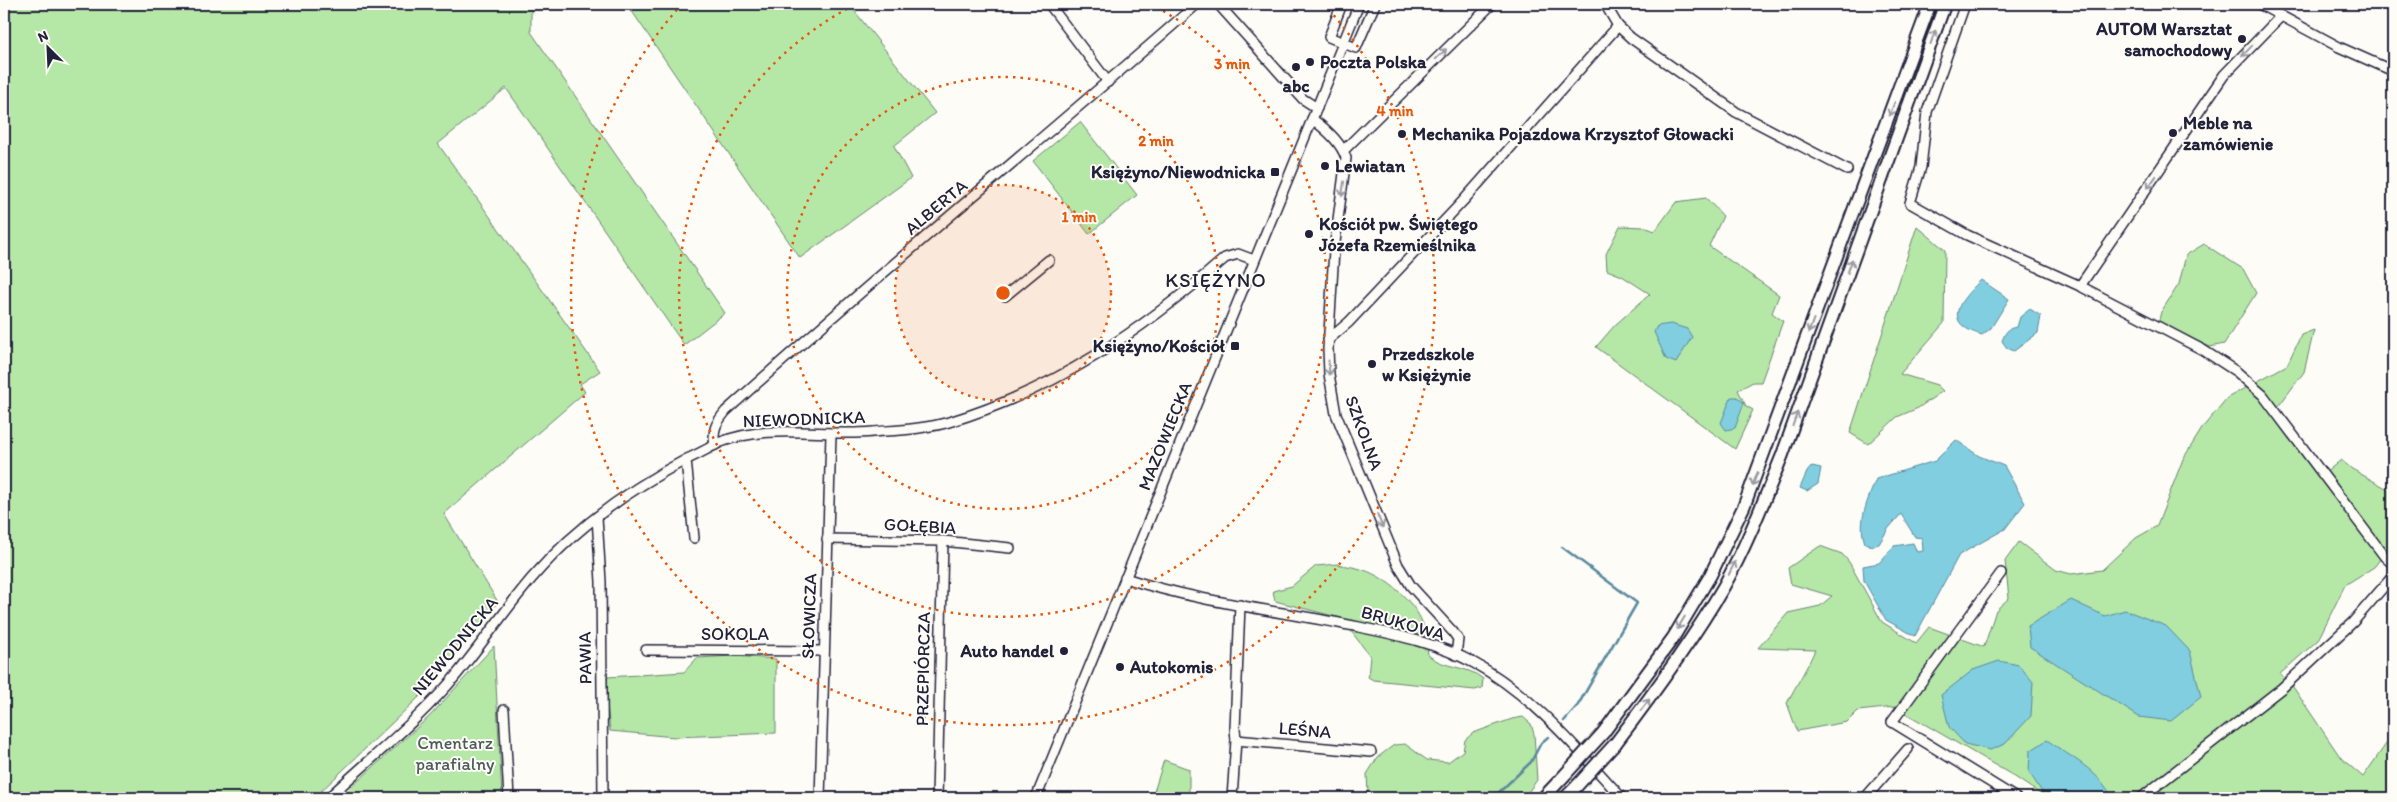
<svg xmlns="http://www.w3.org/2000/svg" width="2397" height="802" font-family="Itim,sans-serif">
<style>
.green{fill:#b5e7a7;stroke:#6c8471}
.water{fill:#80cedf;stroke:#5a899d}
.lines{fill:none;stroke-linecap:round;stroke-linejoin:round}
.stream{stroke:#5a899d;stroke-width:2.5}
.minor-casing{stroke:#22223b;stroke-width:12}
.secondary-casing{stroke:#22223b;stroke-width:15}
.minor{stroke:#fdfcf7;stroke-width:9}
.secondary{stroke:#fdfcf7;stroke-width:11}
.secondary-bridge-casing{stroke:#22223b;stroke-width:15;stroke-linecap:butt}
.secondary-bridge{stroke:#fdfcf7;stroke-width:11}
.oneway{stroke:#9a9aa2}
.ring{fill:none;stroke:#e8590c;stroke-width:2.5;stroke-dasharray:2.5 5}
.poi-dot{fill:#22223b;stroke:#fdfcf7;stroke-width:2}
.labels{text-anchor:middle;stroke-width:4;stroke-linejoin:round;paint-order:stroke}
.poi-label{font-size:18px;font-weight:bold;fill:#22223b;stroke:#fdfcf7;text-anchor:start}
.street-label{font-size:18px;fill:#22223b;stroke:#fdfcf7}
.park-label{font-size:18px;fill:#4e5d5b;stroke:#fdfcf7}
.quarter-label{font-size:20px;letter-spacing:1px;fill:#22223b;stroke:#fdfcf7}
.centre{fill:#e8590c;stroke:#fdfcf7;stroke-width:2.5}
.ring-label{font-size:15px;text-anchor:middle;font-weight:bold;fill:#e8590c;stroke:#fdfcf7;stroke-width:4;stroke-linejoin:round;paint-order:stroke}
</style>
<rect width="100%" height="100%" fill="#fdfcf7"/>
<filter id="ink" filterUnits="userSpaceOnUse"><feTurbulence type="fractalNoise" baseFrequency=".02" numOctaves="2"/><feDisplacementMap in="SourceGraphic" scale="10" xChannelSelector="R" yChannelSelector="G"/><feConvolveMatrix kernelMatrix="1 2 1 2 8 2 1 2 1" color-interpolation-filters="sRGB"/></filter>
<g filter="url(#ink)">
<!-- green -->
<g class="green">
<polygon points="4,4 527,4 531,9 531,32 725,313 684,345 506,88 438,144 600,371 580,384 585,392 444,514 498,602 419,697 314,798 4,798"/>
<polygon points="627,4 849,4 935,113 894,146 911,178 800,258"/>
<polygon points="1080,122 1137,195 1089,234 1033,161"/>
<polygon points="1706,198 1723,216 1709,246 1779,295 1772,313 1783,321 1761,382 1753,382 1738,390 1746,406 1753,410 1735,449 1596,347 1615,325 1650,294 1622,276 1607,270 1606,254 1620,226 1644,227 1655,231 1676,202"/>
<polygon points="1917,226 1945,250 1944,323 1900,374 1937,385 1943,391 1918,408 1897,417 1868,444 1850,433"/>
<polygon points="2204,244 2243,269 2256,293 2224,344 2210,347 2158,323 2161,312 2179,284 2186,255"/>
<path d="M2314,330l-10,42 -32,43 47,63 22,-18 11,9 41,23v51l-19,24 -29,18 -27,55 -38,34 9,7 52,77 22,19 30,-43v64h-347l-34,-23 -117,-68 -37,4 -11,11 -50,9 -10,-28c9,-18 20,-34 28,-53l-57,-2 30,-35 32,-7 12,-10 -41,-12 -3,-16 32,-22 22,8 7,8 33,60 34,21 13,-16 55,20 12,-37 13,-12 -4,-37 14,-19 37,28 15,4 31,-4 34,-32 21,-12 26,-67 20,-32 24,-29 60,-33 14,-30z"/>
<path d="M1337,564c9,2 18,3 27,6 23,8 50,31 59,54 3,10 4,21 5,31 16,14 39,10 55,24l-1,9 -7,2 -102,-10 -5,-3 2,-21 -29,-38 -66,-17 -2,-10 19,-5 24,-20z"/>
<polygon points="494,646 502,798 339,798 430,716"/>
<polygon points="734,656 776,659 776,733 675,737 610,731 605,687 608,677 684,672 697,658"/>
<polygon points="1523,717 1531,724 1534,734 1537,780 1524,798 1394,798 1368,794 1367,774 1378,757 1394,745 1405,744 1427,760 1448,762 1463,751 1465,740 1473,733 1512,719"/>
<polygon points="1164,760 1189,769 1189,798 1152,798"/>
</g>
<!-- water -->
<g class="water">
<path d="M1981,280l28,19 -18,29 -9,7c-42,-12 -22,-35 -1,-55z"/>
<path d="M2030,309l11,7 -3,17 -24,18 -7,-3 -5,-7c3,-8 5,-13 15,-14l3,-10z"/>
<polygon points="1671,324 1687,329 1692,337 1676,363 1666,359 1654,332 1657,326"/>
<polygon points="1731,397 1737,397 1744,403 1735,428 1726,430 1721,423"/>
<path d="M1956,440l23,16 25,10 21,37 -20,26 -46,26 -44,81 -29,-16 -22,-39 -1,-15 16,-3 15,-17 19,-3 4,9 6,-1 -1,-13 -7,-1 -14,-23 -13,15 -9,15 -7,2 -7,-3c-8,-22 3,-43 11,-64l59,-18z"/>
<polygon points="1812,466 1821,468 1818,484 1807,491 1800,488 1807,472"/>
<polygon points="2071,600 2105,616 2125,610 2166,626 2190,651 2201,697 2171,721 2139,717 2030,647 2028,626"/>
<polygon points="1999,661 2019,665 2033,682 2031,716 2005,744 1990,750 1965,744 1949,727 1941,695 1973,670"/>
<path d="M2047,740c25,18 50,29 65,57l-61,1 -9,-6 -13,-20 1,-21z"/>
</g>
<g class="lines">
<!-- stream -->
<g class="stream">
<polyline points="1562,547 1637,603 1578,705 1564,721"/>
<polyline points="1493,798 1531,762 1541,743 1548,737"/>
</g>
<!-- minor casing -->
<g class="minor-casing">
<g id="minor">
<polyline points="1049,4 1108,82"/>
<polyline points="1218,4 1303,99 1317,108"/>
<polyline points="1342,4 1329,37 1356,48 1375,4"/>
<polyline points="1605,4 1618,26 1631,38 1736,112 1847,170"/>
<polyline points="1965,4 1927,112 1921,167 1910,203 1967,235 2080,286 2159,327 2203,350 2237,372 2263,395 2385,557 2393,564"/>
<polyline points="2259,4 2339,47 2393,71"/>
<path d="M1312,119c14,10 29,23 34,39l-12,92 -6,99 1,25 7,40 62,151 13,21 42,46 5,7 -2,16"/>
<polyline points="1344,150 1492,4"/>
<polyline points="2080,286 2224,75 2281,16"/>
<polyline points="1005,296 1049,260"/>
<polyline points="1328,340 1349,322 1463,201 1618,26"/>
<path d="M715,445c-3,-15 1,-22 11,-34 154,-139 315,-270 471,-407"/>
<polyline points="686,460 694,538"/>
<polyline points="597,517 601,582 603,798"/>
<polyline points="827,539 943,541 1010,548"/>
<polyline points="2001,573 1892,722 2016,798"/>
<path d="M1125,578c76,25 157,33 234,49 39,8 80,17 115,36 59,32 103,86 148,135"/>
<polyline points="646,650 824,651"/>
<polyline points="504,710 509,798"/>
<polyline points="1236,740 1371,752"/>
<path d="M328,798c40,-37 83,-72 119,-112 30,-34 55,-73 85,-108 44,-51 96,-88 155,-119 12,-5 23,-12 34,-17 48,-19 103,-5 152,-10 25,-2 52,-3 76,-10 106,-32 193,-91 276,-164l13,-4 16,6"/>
<polyline points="820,798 831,434"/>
<polyline points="937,798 943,541"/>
<polyline points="1036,798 1359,4"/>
<polyline points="1232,798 1236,740 1235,729 1240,605"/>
<polyline points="1865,798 1908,749"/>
<polyline points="2141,798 2282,688 2353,622 2393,576"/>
</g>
</g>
<!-- secondary casing -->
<g class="secondary-casing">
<g id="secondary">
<polyline points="1603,733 1673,638 1710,576 1744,506 1930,4"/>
<path d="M1615,744c39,-51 77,-103 109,-158 23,-41 40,-86 58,-130l163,-452"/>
<polyline points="1543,798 1562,778"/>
<polyline points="1565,798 1575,788"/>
</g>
</g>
<!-- minor -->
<use href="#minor" class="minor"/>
<!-- secondary -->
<use href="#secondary" class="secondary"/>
<!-- secondary-bridge casing -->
<g class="secondary-bridge-casing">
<g id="secondary-bridge">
<polyline points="1562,778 1603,733"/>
<polyline points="1575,788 1615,744"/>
</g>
</g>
<!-- secondary-bridge -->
<use href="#secondary-bridge" class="secondary-bridge"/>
</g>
<!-- one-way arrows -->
<defs><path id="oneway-shaft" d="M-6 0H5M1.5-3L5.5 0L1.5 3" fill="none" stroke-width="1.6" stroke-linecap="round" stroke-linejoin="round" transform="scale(1.25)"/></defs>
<g class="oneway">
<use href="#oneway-shaft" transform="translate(1933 37) rotate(-70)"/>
<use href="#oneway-shaft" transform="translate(2247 51) rotate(134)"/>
<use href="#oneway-shaft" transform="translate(1441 54) rotate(-44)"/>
<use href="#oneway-shaft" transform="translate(1892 109) rotate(111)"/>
<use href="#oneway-shaft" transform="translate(2152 182) rotate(125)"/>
<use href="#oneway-shaft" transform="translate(1343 189) rotate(98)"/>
<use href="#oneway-shaft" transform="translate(1850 266) rotate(-71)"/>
<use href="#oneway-shaft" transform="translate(1811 326) rotate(110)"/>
<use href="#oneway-shaft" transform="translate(1329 368) rotate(86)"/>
<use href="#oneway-shaft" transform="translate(1795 419) rotate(-70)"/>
<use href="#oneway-shaft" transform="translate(1755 479) rotate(111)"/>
<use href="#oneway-shaft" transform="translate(1380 521) rotate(68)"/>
<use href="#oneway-shaft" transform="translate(1732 568) rotate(-64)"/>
<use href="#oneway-shaft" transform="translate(1681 623) rotate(121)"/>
<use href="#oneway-shaft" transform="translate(1645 705) rotate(-53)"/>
</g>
</g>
<!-- distance rings -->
<circle cx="1003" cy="293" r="108" fill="#e8590c" fill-opacity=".12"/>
<g class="ring">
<circle cx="1003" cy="293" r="108"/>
<circle cx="1003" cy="293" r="216"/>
<path d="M1150 4A324 324 0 1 1 856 4"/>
<path d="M1324 4A432 432 0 1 1 682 4"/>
</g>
<!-- markers -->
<g class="poi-dot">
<circle cx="2242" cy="39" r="5"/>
<circle cx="1310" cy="62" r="5"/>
<circle cx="1296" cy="67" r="5"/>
<circle cx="2173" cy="133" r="5"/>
<circle cx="1402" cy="134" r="5"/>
<circle cx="1325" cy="166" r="5"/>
<rect x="1270" y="167" width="10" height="10" rx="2.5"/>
<circle cx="1309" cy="234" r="5"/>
<rect x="1230" y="341" width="10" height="10" rx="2.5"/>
<circle cx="1372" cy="364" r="5"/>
<circle cx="1064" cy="651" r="5"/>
<circle cx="1120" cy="667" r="5"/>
</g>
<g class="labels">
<!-- poi labels -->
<g class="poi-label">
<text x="2232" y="35" text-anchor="end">AUTOM Warsztat<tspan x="2232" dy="21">samochodowy</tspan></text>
<text x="1320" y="68">Poczta Polska</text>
<text x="1296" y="92" text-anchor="middle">abc</text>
<text x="2183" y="129">Meble na<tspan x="2183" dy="21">zamówienie</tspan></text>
<text x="1412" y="140">Mechanika Pojazdowa Krzysztof Głowacki</text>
<text x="1335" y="172">Lewiatan</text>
<text x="1265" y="178" text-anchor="end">Księżyno/Niewodnicka</text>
<text x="1319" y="230">Kościół pw. Świętego<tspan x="1319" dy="21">Józefa Rzemieślnika</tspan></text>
<text x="1225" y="352" text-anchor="end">Księżyno/Kościół</text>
<text x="1382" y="360">Przedszkole<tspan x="1382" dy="21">w Księżynie</tspan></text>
<text x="1054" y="657" text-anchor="end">Auto handel</text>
<text x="1130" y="673">Autokomis</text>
</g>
<!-- street labels -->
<g class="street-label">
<text transform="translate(936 207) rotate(-40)" y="6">ALBERTA</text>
<text transform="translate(804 419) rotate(-2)" y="6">NIEWODNICKA</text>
<text transform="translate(1364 433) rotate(70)" y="6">SZKOLNA</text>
<text transform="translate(1165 436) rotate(-68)" y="6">MAZOWIECKA</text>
<text transform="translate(920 526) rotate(3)" y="6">GOŁĘBIA</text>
<text transform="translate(809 616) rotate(-88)" y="6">SŁOWICZA</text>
<text transform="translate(1403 623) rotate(16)" y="6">BRUKOWA</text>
<text x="735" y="640">SOKOLA</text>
<text transform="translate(455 646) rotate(-50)" y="6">NIEWODNICKA</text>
<text transform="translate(585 658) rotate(-91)" y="6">PAWIA</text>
<text transform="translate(923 669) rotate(-89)" y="6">PRZEPIÓRCZA</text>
<text transform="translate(1305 730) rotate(5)" y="6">LEŚNA</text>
</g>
<!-- park labels -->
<g class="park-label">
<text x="455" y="749">Cmentarz<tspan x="455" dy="21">parafialny</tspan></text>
</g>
<!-- quarter labels -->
<g class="quarter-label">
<text x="1216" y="287">KSIĘŻYNO</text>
</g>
</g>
<circle cx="1003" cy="293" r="8" class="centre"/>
<g class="ring-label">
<text x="1232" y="69">3 min</text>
<text x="1395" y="116">4 min</text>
<text x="1156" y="146">2 min</text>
<text x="1079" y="222">1 min</text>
</g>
<!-- margin -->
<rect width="2397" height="802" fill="none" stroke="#fdfcf7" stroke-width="20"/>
<rect x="10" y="10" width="2377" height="782" fill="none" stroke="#22223b" stroke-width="2" filter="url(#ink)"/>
<!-- north arrow -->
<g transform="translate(48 48) rotate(336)" stroke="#fdfcf7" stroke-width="4" paint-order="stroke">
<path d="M0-4L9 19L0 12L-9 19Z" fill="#22223b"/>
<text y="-8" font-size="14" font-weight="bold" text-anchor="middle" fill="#22223b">N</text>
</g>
</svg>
